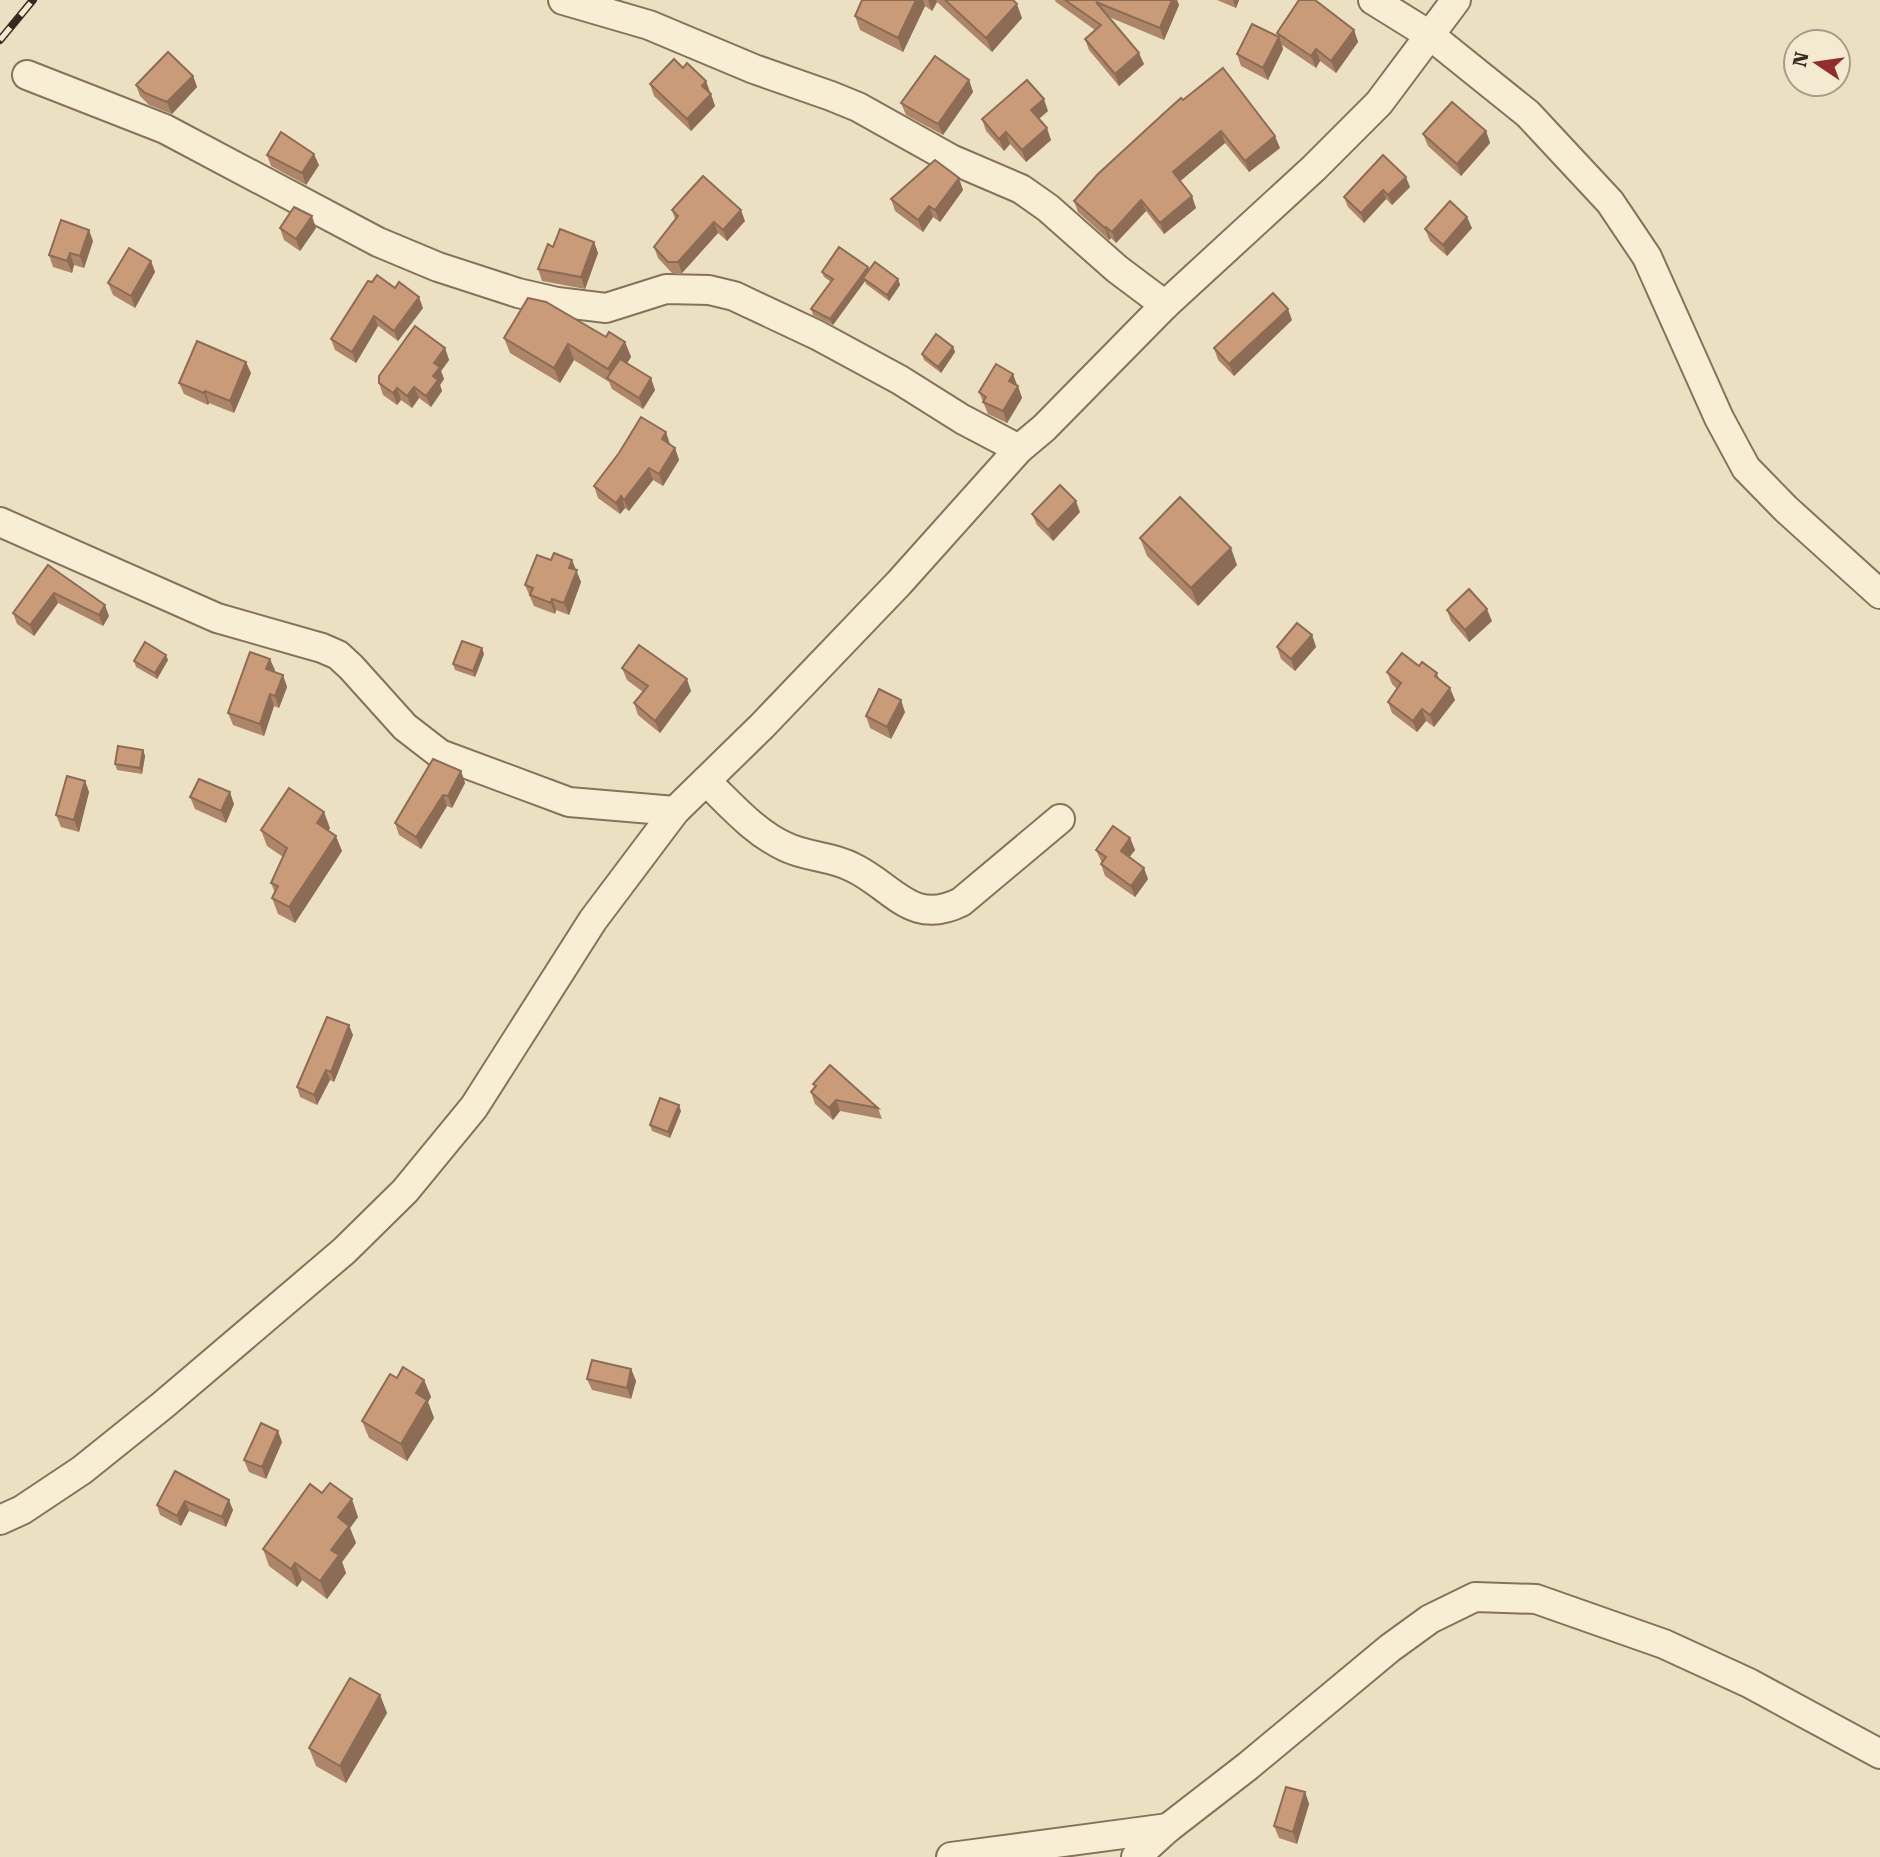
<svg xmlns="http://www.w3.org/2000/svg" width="1880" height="1857" font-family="'Roboto Serif',serif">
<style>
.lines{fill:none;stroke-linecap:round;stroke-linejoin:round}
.street-casing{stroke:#86725a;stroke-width:32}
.street{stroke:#f7eed5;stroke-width:28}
.rail-casing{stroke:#362a1e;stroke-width:8}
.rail{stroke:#f4ead2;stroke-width:5;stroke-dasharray:16;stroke-linecap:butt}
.wall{fill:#ad8568}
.shaded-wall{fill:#8d6c55}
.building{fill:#c99b79;stroke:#8d6c55;stroke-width:2}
</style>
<rect width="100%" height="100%" fill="#ece0c2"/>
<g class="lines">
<!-- street casing -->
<g class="street-casing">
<g id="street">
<polyline points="563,0 649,25 754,69 831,96 858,107 951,159 1021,189 1048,208 1117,269 1165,305"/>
<polyline points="1373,0 1431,36 1528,114 1610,202 1647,257 1719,418 1746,468 1786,509 1880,594"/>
<polyline points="27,75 165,129 378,242 438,267 518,293 557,302 606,308 666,289 709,290 734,296 817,335 900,380 962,419 1019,449"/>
<polyline points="0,522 217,618 322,648 338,655 351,667 405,727 440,754 569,802 675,811"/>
<path d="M706,781c24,23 48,51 78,65 21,11 47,10 68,21 41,19 59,60 109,35l99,-83"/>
<polyline points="0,1520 22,1510 82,1470 163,1405 344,1251 405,1191 474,1107 593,920 675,811 762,726 899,583 1019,449 1044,428 1165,305 1314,168 1379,103 1456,0"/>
<polyline points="951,1857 1168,1828"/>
<polyline points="1136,1857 1168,1828 1248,1766 1390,1648 1430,1619 1475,1597 1536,1599 1664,1644 1749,1683 1880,1754"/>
</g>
</g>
<!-- street -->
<use href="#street" class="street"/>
<!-- rail casing -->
<g class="rail-casing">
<polyline id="rail" points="0,40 33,0"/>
</g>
<!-- rail -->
<use href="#rail" class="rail"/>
</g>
<!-- wall -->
<g class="wall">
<polygon points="862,0 1013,0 1022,18 992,52 937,2 932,11 925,6 903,52 860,30 855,16"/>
<polygon points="1055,0 1177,0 1179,5 1164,40 1109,17 1144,64 1119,86 1089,50 1085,39 1095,30 1056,2"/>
<polygon points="1217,0 1239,0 1236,8"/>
<polygon points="1354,30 1358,42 1336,73 1320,61 1316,68 1282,45 1283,49 1268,80 1241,66 1237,54 1278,36 1277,33"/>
<polygon points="683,68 706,81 715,106 691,131 654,96 650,84"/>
<polygon points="193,76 197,87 172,114 149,105 140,96 136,85"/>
<polygon points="969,80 973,92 943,135 906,115 901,103"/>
<polygon points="1183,100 1280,148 1249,172 1225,143 1180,181 1196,208 1164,234 1146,211 1116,243 1111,238 1109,240 1078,212 1074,201"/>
<polygon points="1048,111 1039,119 1051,140 1026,162 1010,144 1004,151 986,131 982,119"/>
<polygon points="1486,131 1490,143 1461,176 1428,146 1423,134"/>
<polygon points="267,155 319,165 306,185 271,166"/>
<polygon points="1383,155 1410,187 1392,205 1386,199 1364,223 1348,207 1344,197"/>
<polygon points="963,190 940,222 933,217 923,232 895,211 891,199"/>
<polygon points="672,210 745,221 727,241 718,233 682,273 672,273 658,258 654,247 675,219"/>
<polygon points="280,228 316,228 300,251 284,240"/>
<polygon points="1472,228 1447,256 1430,241 1425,229"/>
<polygon points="93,241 84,268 74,265 72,273 53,267 49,255"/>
<polygon points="594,242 598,253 585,289 542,281 538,269 553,247"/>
<polygon points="151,261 155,272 135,308 113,295 108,283"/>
<polygon points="868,267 869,270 898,279 900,285 889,301 866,284 865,281 833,325 813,315 811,309 831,282 824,277 822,272"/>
<polygon points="395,288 423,308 398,341 378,326 356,363 335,350 331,339"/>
<polygon points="1292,320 1234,376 1218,360 1214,348"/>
<polygon points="606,337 625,342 631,357 627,363 655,390 643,409 612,389 609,382 574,360 560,383 510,353 504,338"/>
<polygon points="953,347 955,352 941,373 924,360 922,354"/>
<polygon points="445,348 449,360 441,371 444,379 440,385 442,391 431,407 419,398 412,408 401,400 397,405 383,395 379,383"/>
<polygon points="251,373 234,413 209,403 208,405 184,394 179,383"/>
<polygon points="1013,374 1022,398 1007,423 988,414 979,392"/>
<polygon points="670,444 669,445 675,448 679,460 663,486 653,480 629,511 625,508 620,514 598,498 594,486"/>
<polygon points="1080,512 1053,541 1037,525 1032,514"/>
<polygon points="1140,538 1237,565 1198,606 1147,556"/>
<polygon points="48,565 109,616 103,626 58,603 34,636 17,624 13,613"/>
<polygon points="576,570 581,582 569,615 556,610 555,614 534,606 525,585"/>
<polygon points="1447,610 1492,621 1469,642 1451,621"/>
<polygon points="1312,635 1316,647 1295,671 1281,659 1277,647"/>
<polygon points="484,654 475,677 455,670 453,664"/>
<polygon points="168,660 157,679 136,667 134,661"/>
<polygon points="1419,666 1437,673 1439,679 1455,700 1434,727 1426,721 1417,732 1392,713 1388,702 1397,689 1392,684 1387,672"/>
<polygon points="622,668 691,691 660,733 638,715 634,703 643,692 627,680"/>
<polygon points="275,670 274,672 283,675 287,687 279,708 274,706 264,736 233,725 228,713"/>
<polygon points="905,712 891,739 870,728 866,716"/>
<polygon points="143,750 145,756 142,774 117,770 115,764"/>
<polygon points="461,771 465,783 452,808 447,806 421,849 399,835 395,823"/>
<polygon points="85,781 89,792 79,832 61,827 56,815"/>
<polygon points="190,797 234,804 226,823 195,809"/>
<polygon points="330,828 328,830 342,851 295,923 278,914 272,898 275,893 271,883 283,857 267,846 261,830"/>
<polygon points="1130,838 1135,850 1129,857 1148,879 1135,897 1105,876 1101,864 1102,863 1096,850"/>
<polygon points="353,1035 334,1082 330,1080 317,1105 300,1097 297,1087"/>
<polygon points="813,1084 878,1108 882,1119 840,1111 833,1120 815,1104 811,1092 815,1088"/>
<polygon points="681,1111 670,1138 652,1131 650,1125"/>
<polygon points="631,1369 636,1381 631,1399 592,1390 587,1379"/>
<polygon points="397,1378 424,1380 431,1397 428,1402 434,1418 407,1461 369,1438 362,1421"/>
<polygon points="282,1442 266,1479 249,1472 244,1460"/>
<polygon points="175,1471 233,1510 226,1527 189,1511 181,1526 160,1515 157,1505"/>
<polygon points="322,1493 358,1517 350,1528 356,1543 342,1562 346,1573 327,1599 302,1580 297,1587 269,1566 263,1549"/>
<polygon points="380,1695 387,1713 346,1783 316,1766 309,1748"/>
<polygon points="1305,1792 1309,1804 1297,1844 1279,1838 1274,1826"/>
</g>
<!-- shaded-wall -->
<g class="shaded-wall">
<polygon points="916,0 923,0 925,6 903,52 898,38"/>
<polygon points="928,0 936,0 937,2 932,11"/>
<polygon points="1172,0 1177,0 1179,5 1164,40 1160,28"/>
<polygon points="1233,0 1239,0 1236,8"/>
<polygon points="1017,4 1022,18 992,52 986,38"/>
<polygon points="1354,30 1358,42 1336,73 1331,61"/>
<polygon points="1279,37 1283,49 1268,80 1263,68"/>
<polygon points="1316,49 1320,61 1316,68 1311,56"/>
<polygon points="1139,53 1144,64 1119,86 1115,74"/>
<polygon points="193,76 197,87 172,114 167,102"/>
<polygon points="969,80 973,92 943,135 938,124"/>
<polygon points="706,81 710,93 706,97 702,86"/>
<polygon points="711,94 715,106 691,131 687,119"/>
<polygon points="1044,99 1048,111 1035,122 1031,110"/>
<polygon points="1047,128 1051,140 1026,162 1022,150"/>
<polygon points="1221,131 1225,143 1177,184 1173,172"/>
<polygon points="1486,131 1490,143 1461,176 1457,164"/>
<polygon points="1006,132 1010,144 1004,151 999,139"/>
<polygon points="1275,136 1280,148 1249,172 1245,161"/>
<polygon points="314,154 319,165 306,185 302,173"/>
<polygon points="1406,177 1410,187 1392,205 1388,195"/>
<polygon points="959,178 963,190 940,222 935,210"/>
<polygon points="1383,190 1386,199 1364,223 1361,213"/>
<polygon points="1192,196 1196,208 1164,234 1160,223"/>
<polygon points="1141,200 1146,211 1116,243 1112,232"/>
<polygon points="929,206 933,217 923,232 918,220"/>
<polygon points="741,210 745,221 727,241 723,230"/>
<polygon points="312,216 316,228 300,251 296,239"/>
<polygon points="1467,217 1472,228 1447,256 1443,245"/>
<polygon points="714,222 718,233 682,273 678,262"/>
<polygon points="1106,227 1111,238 1109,240 1105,228"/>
<polygon points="89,230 93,241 84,268 80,256"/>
<polygon points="594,242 598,253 585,289 581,277"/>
<polygon points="70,253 74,265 72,273 67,261"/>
<polygon points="151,261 155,272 135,308 131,296"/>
<polygon points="868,267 870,273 863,278 865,281 833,325 830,319"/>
<polygon points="898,279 900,285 889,301 887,295"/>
<polygon points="419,297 423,308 398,341 394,331"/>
<polygon points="1288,309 1292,320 1234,376 1229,364"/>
<polygon points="374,316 378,326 356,363 352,352"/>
<polygon points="625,342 631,357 615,383 612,381 608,369"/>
<polygon points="568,344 574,360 560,383 554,368"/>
<polygon points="953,347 955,352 941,373 938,367"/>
<polygon points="445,348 449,360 441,371 444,379 440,385 442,391 431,407 426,396 434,363"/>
<polygon points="246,362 251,373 234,413 230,401"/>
<polygon points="1013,374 1017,386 1009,381"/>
<polygon points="651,378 655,390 643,409 639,398"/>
<polygon points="1018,386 1022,398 1007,423 1003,411"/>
<polygon points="414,387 419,398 412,408 407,396"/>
<polygon points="397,388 401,400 397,405 393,393"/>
<polygon points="205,391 209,403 208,405 204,393"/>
<polygon points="666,432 670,444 666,451 662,439"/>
<polygon points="675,448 679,460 663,486 659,474"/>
<polygon points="649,468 653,480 629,511 624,500"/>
<polygon points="621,496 625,508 620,514 616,503"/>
<polygon points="1076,501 1080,512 1053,541 1048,530"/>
<polygon points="1231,548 1237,565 1198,606 1191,588"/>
<polygon points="572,560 581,582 569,615 564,603 569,568"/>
<polygon points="54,593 58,603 34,636 30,625"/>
<polygon points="552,599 556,610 555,614 551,603"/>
<polygon points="105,605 109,616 103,626 99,615"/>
<polygon points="1487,609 1492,621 1469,642 1465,630"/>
<polygon points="1312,635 1316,647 1295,671 1291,659"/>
<polygon points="482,648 484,654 475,677 473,671"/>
<polygon points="166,655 168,660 157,679 155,673"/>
<polygon points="270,659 275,670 271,681 266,669"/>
<polygon points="283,675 287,687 279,708 275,696"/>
<polygon points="687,679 691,691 660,733 655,721"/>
<polygon points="1450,688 1455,700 1434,727 1430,715"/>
<polygon points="270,694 274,706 264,736 260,724"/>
<polygon points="901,700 905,712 891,739 887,727"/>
<polygon points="1422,709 1426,721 1417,732 1413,721"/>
<polygon points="143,750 145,756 142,774 140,768"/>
<polygon points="461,771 465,783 452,808 448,796"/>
<polygon points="85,781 89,792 79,832 74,820"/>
<polygon points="230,792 234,804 226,823 221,811"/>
<polygon points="443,795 447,806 421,849 416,837"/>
<polygon points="324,812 330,828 323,839 317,823"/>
<polygon points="336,836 342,851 295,923 289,907"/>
<polygon points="1130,838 1135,850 1125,863 1121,851"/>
<polygon points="1144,868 1148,879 1135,897 1131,886"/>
<polygon points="349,1025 353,1035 334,1082 331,1072"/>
<polygon points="326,1070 330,1080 317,1105 314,1095"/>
<polygon points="836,1100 840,1111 833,1120 829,1108"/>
<polygon points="679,1105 681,1111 670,1138 668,1132"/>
<polygon points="631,1369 636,1381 631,1399 627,1388"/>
<polygon points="424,1380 431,1397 428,1402 434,1418 407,1461 401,1444 416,1393"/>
<polygon points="278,1431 282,1442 266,1479 262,1467"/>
<polygon points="352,1499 358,1517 350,1528 356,1543 342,1562 346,1573 327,1599 320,1581 331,1550 338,1517"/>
<polygon points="229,1500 233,1510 226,1527 222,1517"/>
<polygon points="185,1501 189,1511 181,1526 177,1516"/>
<polygon points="295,1563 302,1580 297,1587 291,1569"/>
<polygon points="380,1695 387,1713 346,1783 340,1766"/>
<polygon points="1305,1792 1309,1804 1297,1844 1293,1832"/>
</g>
<!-- building -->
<g class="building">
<polygon points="862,0 916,0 898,38 855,16"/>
<polygon points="945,0 1013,0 1017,4 986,38"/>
<polygon points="1065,0 1172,0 1160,28 1096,2 1139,53 1115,74 1085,39 1101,25"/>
<polygon points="1299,0 1315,0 1354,30 1331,61 1316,49 1311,56 1277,33"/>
<polygon points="1252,24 1279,37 1263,68 1237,54"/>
<polygon points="168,52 193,76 167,102 145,93 136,85"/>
<polygon points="935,56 969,80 938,124 901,103"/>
<polygon points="674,59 683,68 687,63 706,81 702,86 711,94 687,119 650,84"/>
<polygon points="1223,68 1275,136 1245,161 1221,131 1173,172 1192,196 1160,223 1141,200 1112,232 1106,227 1105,228 1074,201 1098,174 1161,116 1181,98 1183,100"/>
<polygon points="1027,80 1044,99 1031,110 1047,128 1022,150 1006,132 999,139 982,119"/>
<polygon points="1452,102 1486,131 1457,164 1423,134"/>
<polygon points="281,132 314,154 302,173 267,155"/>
<polygon points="1383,155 1406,177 1388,195 1383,190 1361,213 1344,197"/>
<polygon points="935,160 959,178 935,210 929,206 918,220 891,199"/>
<polygon points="703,176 741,210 723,230 714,222 678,262 668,262 654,247 678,216 672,210"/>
<polygon points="1450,201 1467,217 1443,245 1425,229"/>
<polygon points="294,207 312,216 296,239 280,228"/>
<polygon points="61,220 89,230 80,256 70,253 67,261 49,255"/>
<polygon points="560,229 594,242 581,277 538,269 548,244 553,247"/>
<polygon points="839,247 868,267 830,319 811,309 833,279 822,272"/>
<polygon points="129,248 151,261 131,296 108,283"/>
<polygon points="875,262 898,279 887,295 863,278"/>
<polygon points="377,275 395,288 399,282 419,297 394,331 374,316 352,352 331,339 368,281 372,282"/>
<polygon points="1273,293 1288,309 1229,364 1214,348"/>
<polygon points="528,298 546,302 606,337 609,332 625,342 608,369 568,344 554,368 504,338"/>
<polygon points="415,326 445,348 434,363 440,367 433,376 438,380 426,396 414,387 407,396 397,388 393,393 379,383 379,376"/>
<polygon points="936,334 953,347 938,367 922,354"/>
<polygon points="197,341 246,362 230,401 205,391 204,393 179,383"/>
<polygon points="620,359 651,378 639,398 607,378"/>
<polygon points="996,364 1013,374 1009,381 1018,386 1003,411 983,402 986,397 979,392"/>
<polygon points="641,417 666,432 662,439 675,448 659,474 649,468 624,500 621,496 616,503 594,486 619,453"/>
<polygon points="1060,485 1076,501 1048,530 1032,514"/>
<polygon points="1180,497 1231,548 1191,588 1140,538"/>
<polygon points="554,553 572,560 569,568 577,570 564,603 552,599 551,603 530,595 533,588 525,585 537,555 551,560"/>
<polygon points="48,565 105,605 99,615 54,593 30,625 13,613"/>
<polygon points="1469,589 1487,609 1465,630 1447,610"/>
<polygon points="1297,623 1312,635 1291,659 1277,647"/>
<polygon points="462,641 482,648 473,671 453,664"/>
<polygon points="145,642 166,655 155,673 134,661"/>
<polygon points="639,645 687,679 655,721 634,703 648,686 622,668"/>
<polygon points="250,652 270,659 266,669 283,675 275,696 270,694 260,724 228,713"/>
<polygon points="1402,653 1419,666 1422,662 1437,673 1435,676 1450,688 1430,715 1422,709 1413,721 1388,702 1401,683 1387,672"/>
<polygon points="879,689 901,700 887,727 866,716"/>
<polygon points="118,746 143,750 140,768 115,764"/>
<polygon points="433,759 461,771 448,796 443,795 416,837 395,823"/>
<polygon points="67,776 85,781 74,820 56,815"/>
<polygon points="199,779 230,792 221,811 190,797"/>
<polygon points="289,788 324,812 317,823 336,836 289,907 272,898 278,886 271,883 287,848 261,830"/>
<polygon points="1113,826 1130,838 1121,851 1144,868 1131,886 1101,864 1106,857 1096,850"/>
<polygon points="327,1017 349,1025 331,1072 326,1070 314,1095 297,1087"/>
<polygon points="830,1065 878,1108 836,1100 829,1108 811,1092 816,1086 813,1084"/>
<polygon points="660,1098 679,1105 668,1132 650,1125"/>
<polygon points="592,1360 631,1369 627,1388 587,1379"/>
<polygon points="403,1367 424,1380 416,1393 427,1400 401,1444 362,1421 390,1374 397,1378"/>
<polygon points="261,1423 278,1431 262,1467 244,1460"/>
<polygon points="175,1471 229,1500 222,1517 185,1501 177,1516 157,1505"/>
<polygon points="330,1483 352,1499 338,1517 349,1526 331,1550 339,1555 320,1581 295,1563 291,1569 263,1549 310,1484 322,1493"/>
<polygon points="350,1678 380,1695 340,1766 309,1748"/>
<polygon points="1286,1787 1305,1792 1293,1832 1274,1826"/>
</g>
<!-- north arrow -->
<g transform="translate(1817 63) rotate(283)"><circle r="33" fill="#f4ead2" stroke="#a89d8a" stroke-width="2"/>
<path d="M0-5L12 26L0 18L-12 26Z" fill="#932c2c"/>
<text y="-10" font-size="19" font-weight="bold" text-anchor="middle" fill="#362a1e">N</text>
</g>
</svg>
